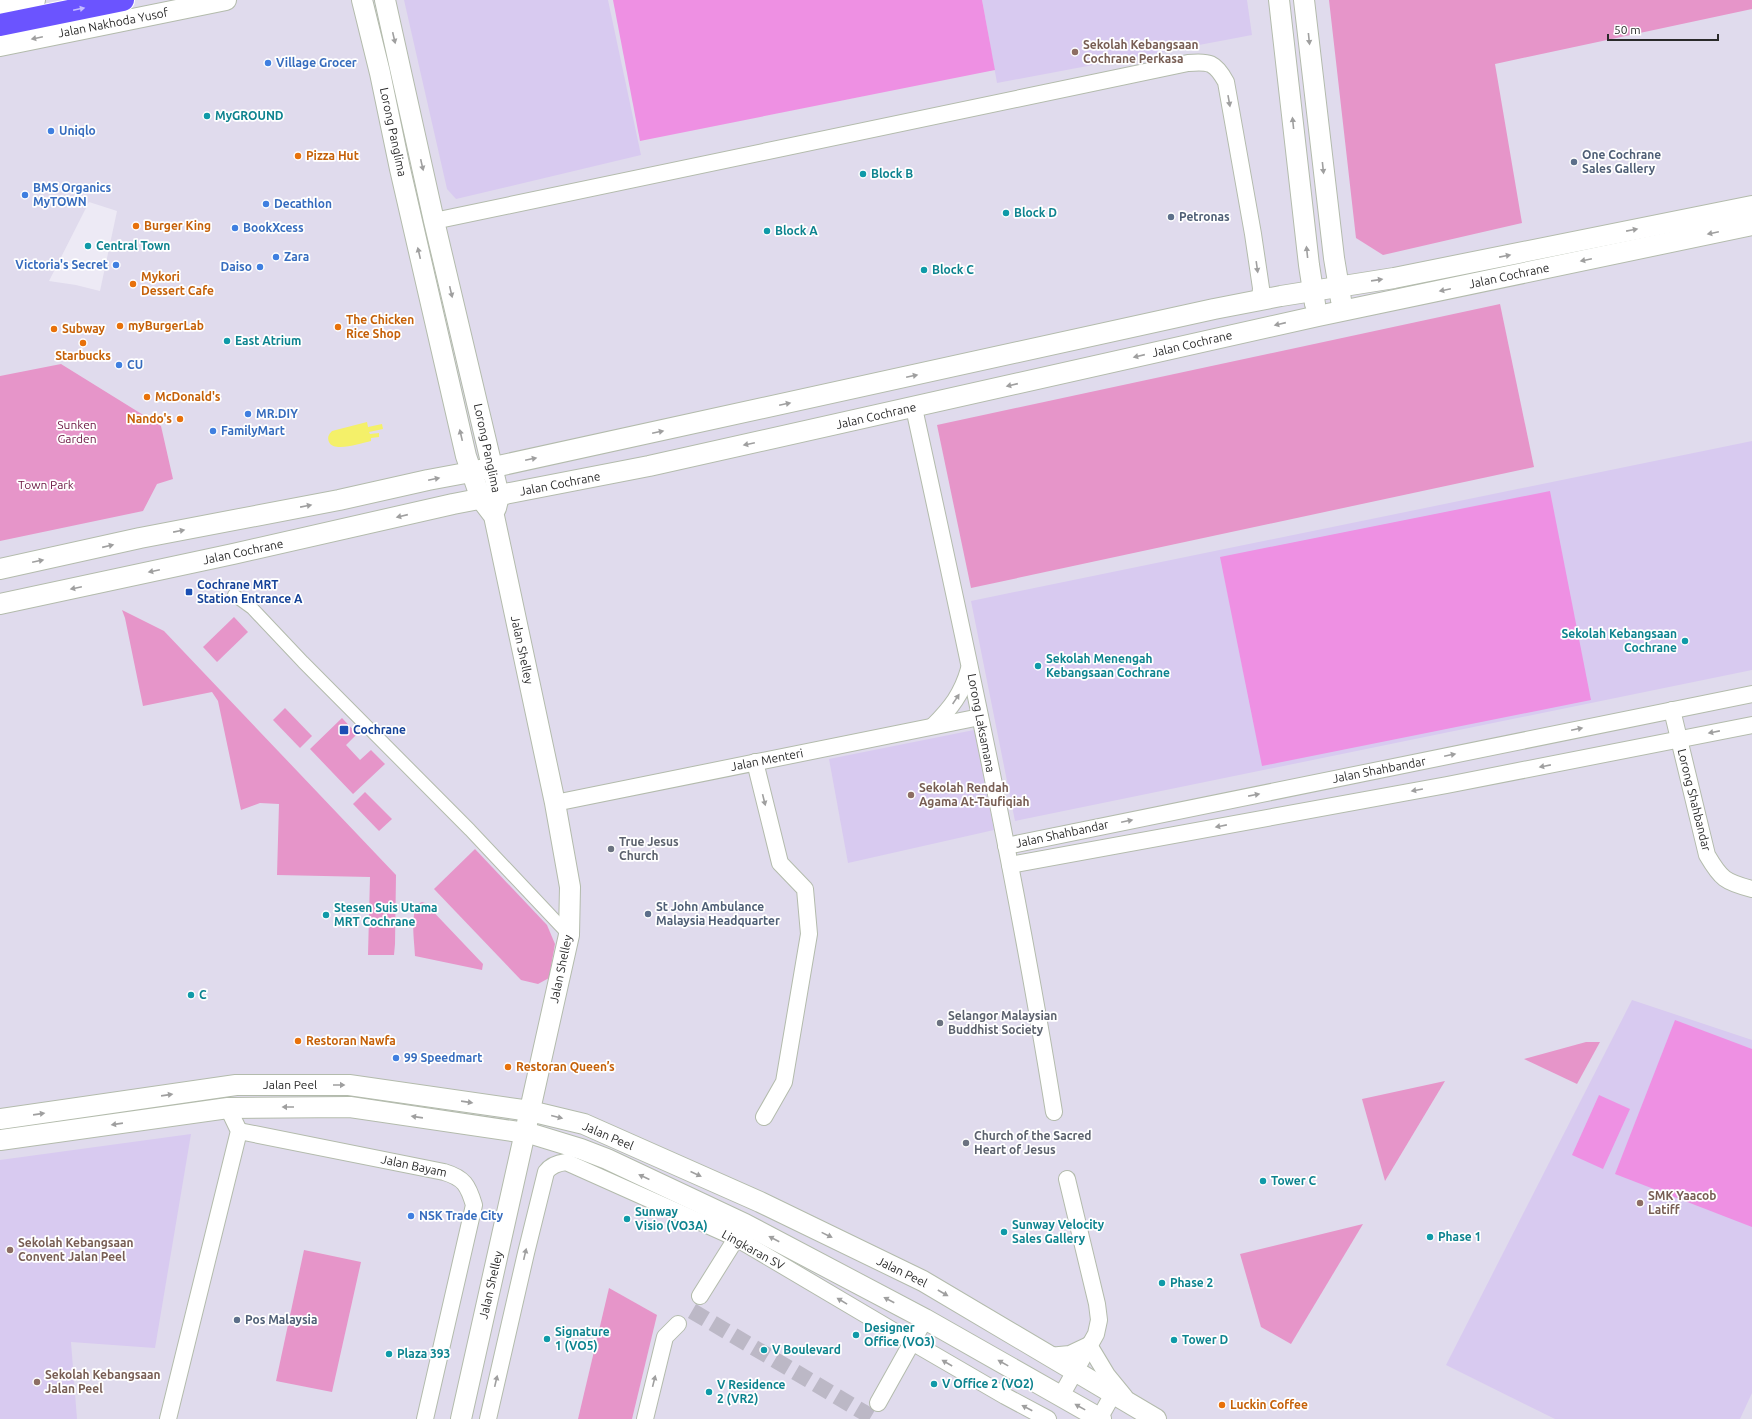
<svg xmlns="http://www.w3.org/2000/svg" width="1752" height="1419" font-family="Ubuntu,sans-serif">
<style>
.education{fill:#d8caf0}
.green{fill:#e695c9}
.pitch{fill:#ee90e3}
.plaza{fill:#edeaf5}
.water{fill:#f4f069}
.lines{fill:none;stroke-linecap:round;stroke-linejoin:round}
.minor-tunnel{stroke:#bcb8c6;stroke-width:16;stroke-dasharray:16 8;stroke-linecap:butt}
.pedestrian-casing{stroke:#b3bbac;stroke-width:14}
.minor-casing{stroke:#b3bbac;stroke-width:18}
.tertiary-casing{stroke:#b3bbac;stroke-width:22}
.motorway-casing{stroke:#fff;stroke-width:24}
.pedestrian{stroke:#fff;stroke-width:12}
.minor{stroke:#fff;stroke-width:16}
.tertiary{stroke:#fff;stroke-width:20}
.motorway{stroke:#6b54ff;stroke-width:22}
.oneway{fill:#c4bbff}
.oneway2{fill:#9f9f9f}
.education-dot{fill:#8d6e63;stroke:#fff;stroke-width:1.5}
.shop-dot{fill:#3f7fe0;stroke:#fff;stroke-width:1.5}
.culture-dot{fill:#0f9aa8;stroke:#fff;stroke-width:1.5}
.food-dot{fill:#e8710a;stroke:#fff;stroke-width:1.5}
.service-dot{fill:#5c6f8a;stroke:#fff;stroke-width:1.5}
.transit-dot{fill:#1a4fb4;stroke:#fff;stroke-width:1.5}
.worship-dot{fill:#6b7280;stroke:#fff;stroke-width:1.5}
.labels{text-anchor:middle;stroke-width:3.5;stroke-linejoin:round;paint-order:stroke}
.street-label{font-size:12px;fill:#2a2a2a;stroke:#fff}
.education-label{font-size:12px;font-weight:bold;fill:#785e54;stroke:#fff;text-anchor:start}
.shop-label{font-size:12px;font-weight:bold;fill:#366cbe;stroke:#fff;text-anchor:start}
.culture-label{font-size:12px;font-weight:bold;fill:#0d838f;stroke:#fff;text-anchor:start}
.service-label{font-size:12px;font-weight:bold;fill:#4e5e75;stroke:#fff;text-anchor:start}
.food-label{font-size:12px;font-weight:bold;fill:#c56008;stroke:#fff;text-anchor:start}
.park-label{font-size:12px;fill:#6b1641;stroke:#fff}
.transit-label{font-size:12px;font-weight:bold;fill:#164399;stroke:#fff;text-anchor:start}
.worship-label{font-size:12px;font-weight:bold;fill:#5b616d;stroke:#fff;text-anchor:start}
</style>
<rect width="100%" height="100%" fill="#e0dbed"/>
<!-- education -->
<g class="education">
<polygon points="404,0 608,0 641,155 456,199 447,189"/>
<polygon points="982,0 1247,0 1252,35 997,83"/>
<polygon points="1752,441 1752,670 1015,821 971,601"/>
<polygon points="974,730 994,830 848,863 829,759"/>
<polygon points="1632,1000 1752,1040 1752,1393 1740,1419 1555,1419 1446,1365"/>
<polygon points="191,1134 155,1348 71,1342 77,1419 0,1419 0,1160"/>
</g>
<!-- green -->
<g class="green">
<polygon points="1329,0 1752,0 1752,9 1495,64 1522,223 1383,255 1356,238"/>
<polygon points="1500,304 1534,467 971,588 937,425"/>
<polygon points="61,364 161,426 173,479 157,484 143,511 0,541 0,376"/>
<polygon points="122,610 164,631 396,875 395,944 394,955 368,955 370,877 277,875 279,804 260,803 241,810 218,701 212,692 143,706 125,618"/>
<polygon points="234,617 248,632 217,662 203,647"/>
<polygon points="285,708 312,736 300,748 273,720"/>
<polygon points="342,718 357,734 346,745 360,760 371,750 385,764 353,794 310,749"/>
<polygon points="365,792 392,819 379,831 353,804"/>
<polygon points="475,849 547,925 555,944 549,978 538,984 521,980 434,889"/>
<path d="M422,902l3,1 58,61 -1,6 -67,-14c0,-12 -7,-50 7,-54z"/>
<polygon points="1586,1042 1600,1042 1577,1084 1524,1059"/>
<polygon points="1445,1081 1385,1181 1362,1099"/>
<polygon points="1363,1224 1291,1344 1261,1327 1240,1254"/>
<polygon points="304,1250 361,1262 332,1392 276,1381"/>
<polygon points="609,1288 657,1315 632,1419 578,1419"/>
</g>
<!-- pitch -->
<g class="pitch">
<polygon points="613,0 982,0 995,70 640,141"/>
<polygon points="1550,491 1591,700 1262,766 1220,557"/>
<polygon points="1675,1020 1752,1049 1752,1227 1615,1174"/>
<polygon points="1599,1095 1630,1109 1603,1169 1572,1155"/>
</g>
<!-- plaza -->
<polygon class="plaza" points="89,202 117,211 100,291 76,285 49,281"/>
<!-- water -->
<path class="water" d="M367,422l1,5 14,-3 1,5 -14,3 1,2 9,-1v4l-8,1v3c-10,2 -37,12 -42,1 -2,-5 0,-8 3,-11z"/>
<g class="lines">
<!-- minor-tunnel -->
<polyline class="minor-tunnel" points="692,1311 875,1419"/>
<!-- pedestrian casing -->
<g class="pedestrian-casing">
<polyline id="pedestrian" points="234,595 252,608 303,662 470,830 569,935"/>
</g>
<!-- minor casing -->
<g class="minor-casing">
<g id="minor">
<path d="M434,221l754,-158c21,-2 27,-1 38,19l27,152 8,54 -1,13"/>
<path d="M914,408c51,234 102,467 140,704"/>
<path d="M1672,710l35,145c14,24 18,27 45,34"/>
<path d="M933,726c18,-18 29,-32 36,-57"/>
<polyline points="755,762 780,863 805,889 809,934 784,1082 764,1117"/>
<polyline points="555,803 980,717"/>
<polyline points="1006,846 1752,694"/>
<polyline points="1010,865 1447,785 1752,725"/>
<path d="M239,1131l205,41c20,6 24,13 30,33l-49,214"/>
<polyline points="700,1296 742,1229"/>
<polyline points="1089,1345 1107,1375 1125,1397"/>
<polyline points="1049,1356 1070,1354 1089,1345"/>
<polyline points="1061,1396 1096,1334 1099,1320 1097,1304 1067,1179"/>
<polyline points="878,1403 925,1319"/>
<polyline points="168,1419 239,1131 228,1108"/>
<path d="M488,1419l38,-166 20,-81c5,-7 12,-9 20,-10l170,76 176,104 93,54 43,23"/>
<polyline points="645,1419 665,1337 678,1324"/>
<polyline points="1099,1419 1113,1394"/>
</g>
</g>
<!-- tertiary casing -->
<g class="tertiary-casing">
<g id="tertiary">
<polyline points="362,0 380,73 400,169 466,456 481,499 494,516 555,803 570,887 569,935 461,1419"/>
<polyline points="385,0 434,221 499,496 496,508"/>
<polyline points="1279,0 1309,265 1315,304"/>
<polyline points="1304,0 1334,258 1341,300"/>
<polyline points="0,7 35,0"/>
<polyline points="0,46 226,0"/>
<polyline points="0,569 140,538 339,500 428,480 471,472 1214,309 1281,296 1394,278 1752,206"/>
<polyline points="0,604 233,554 453,504 649,466 1318,316 1752,225"/>
<polyline points="0,1119 236,1085 349,1085 530,1111 584,1124 760,1202 923,1281 1156,1419"/>
<polyline points="0,1140 228,1108 350,1107 532,1134 581,1149 607,1159 745,1224 925,1319 1101,1419"/>
</g>
</g>
<!-- motorway casing -->
<g class="motorway-casing">
<polyline id="motorway" points="0,25 123,0"/>
</g>
<!-- pedestrian -->
<use href="#pedestrian" class="pedestrian"/>
<!-- minor -->
<use href="#minor" class="minor"/>
<!-- tertiary -->
<use href="#tertiary" class="tertiary"/>
<!-- motorway -->
<use href="#motorway" class="motorway"/>
</g>
<!-- one-way arrows -->
<defs><path id="oneway-solid" d="M-6-.8H1V-3.2L6.5 0L1 3.2V.8H-6Z"/></defs>
<use class="oneway" href="#oneway-solid" transform="translate(79 9) rotate(-12)"/>
<g class="oneway2">
<use href="#oneway-solid" transform="translate(37 38) rotate(168)"/>
<use href="#oneway-solid" transform="translate(394 38) rotate(77)"/>
<use href="#oneway-solid" transform="translate(1309 39) rotate(84)"/>
<use href="#oneway-solid" transform="translate(1229 101) rotate(80)"/>
<use href="#oneway-solid" transform="translate(1293 123) rotate(-96)"/>
<use href="#oneway-solid" transform="translate(422 165) rotate(77)"/>
<use href="#oneway-solid" transform="translate(1323 168) rotate(84)"/>
<use href="#oneway-solid" transform="translate(1632 230) rotate(-11)"/>
<use href="#oneway-solid" transform="translate(1713 233) rotate(168)"/>
<use href="#oneway-solid" transform="translate(1307 252) rotate(-96)"/>
<use href="#oneway-solid" transform="translate(419 253) rotate(-103)"/>
<use href="#oneway-solid" transform="translate(1505 256) rotate(-11)"/>
<use href="#oneway-solid" transform="translate(1586 260) rotate(168)"/>
<use href="#oneway-solid" transform="translate(1257 267) rotate(82)"/>
<use href="#oneway-solid" transform="translate(1377 280) rotate(-8)"/>
<use href="#oneway-solid" transform="translate(1445 290) rotate(168)"/>
<use href="#oneway-solid" transform="translate(451 292) rotate(77)"/>
<use href="#oneway-solid" transform="translate(1280 324) rotate(167)"/>
<use href="#oneway-solid" transform="translate(1139 356) rotate(167)"/>
<use href="#oneway-solid" transform="translate(912 376) rotate(-12)"/>
<use href="#oneway-solid" transform="translate(1012 385) rotate(167)"/>
<use href="#oneway-solid" transform="translate(785 404) rotate(-12)"/>
<use href="#oneway-solid" transform="translate(658 432) rotate(-12)"/>
<use href="#oneway-solid" transform="translate(461 435) rotate(-103)"/>
<use href="#oneway-solid" transform="translate(749 444) rotate(168)"/>
<use href="#oneway-solid" transform="translate(531 459) rotate(-12)"/>
<use href="#oneway-solid" transform="translate(434 479) rotate(-12)"/>
<use href="#oneway-solid" transform="translate(306 506) rotate(-11)"/>
<use href="#oneway-solid" transform="translate(402 516) rotate(167)"/>
<use href="#oneway-solid" transform="translate(179 531) rotate(-11)"/>
<use href="#oneway-solid" transform="translate(108 546) rotate(-13)"/>
<use href="#oneway-solid" transform="translate(38 561) rotate(-12)"/>
<use href="#oneway-solid" transform="translate(154 571) rotate(168)"/>
<use href="#oneway-solid" transform="translate(76 588) rotate(168)"/>
<use href="#oneway-solid" transform="translate(956 699) rotate(-56)"/>
<use href="#oneway-solid" transform="translate(1577 729) rotate(-12)"/>
<use href="#oneway-solid" transform="translate(1714 732) rotate(169)"/>
<use href="#oneway-solid" transform="translate(1450 755) rotate(-12)"/>
<use href="#oneway-solid" transform="translate(1545 766) rotate(169)"/>
<use href="#oneway-solid" transform="translate(1417 790) rotate(170)"/>
<use href="#oneway-solid" transform="translate(1254 795) rotate(-11)"/>
<use href="#oneway-solid" transform="translate(764 800) rotate(76)"/>
<use href="#oneway-solid" transform="translate(1127 821) rotate(-12)"/>
<use href="#oneway-solid" transform="translate(1221 826) rotate(169)"/>
<use href="#oneway-solid" transform="translate(339 1085)"/>
<use href="#oneway-solid" transform="translate(167 1095) rotate(-8)"/>
<use href="#oneway-solid" transform="translate(467 1102) rotate(8)"/>
<use href="#oneway-solid" transform="translate(288 1107) rotate(180)"/>
<use href="#oneway-solid" transform="translate(39 1114) rotate(-8)"/>
<use href="#oneway-solid" transform="translate(417 1117) rotate(-172)"/>
<use href="#oneway-solid" transform="translate(557 1117) rotate(14)"/>
<use href="#oneway-solid" transform="translate(117 1124) rotate(172)"/>
<use href="#oneway-solid" transform="translate(696 1174) rotate(24)"/>
<use href="#oneway-solid" transform="translate(644 1177) rotate(-155)"/>
<use href="#oneway-solid" transform="translate(827 1235) rotate(26)"/>
<use href="#oneway-solid" transform="translate(774 1239) rotate(-152)"/>
<use href="#oneway-solid" transform="translate(525 1254) rotate(-77)"/>
<use href="#oneway-solid" transform="translate(943 1293) rotate(30)"/>
<use href="#oneway-solid" transform="translate(889 1300) rotate(-152)"/>
<use href="#oneway-solid" transform="translate(842 1301) rotate(-149)"/>
<use href="#oneway-solid" transform="translate(947 1363) rotate(-150)"/>
<use href="#oneway-solid" transform="translate(1003 1363) rotate(-151)"/>
<use href="#oneway-solid" transform="translate(496 1381) rotate(-77)"/>
<use href="#oneway-solid" transform="translate(654 1381) rotate(-76)"/>
<use href="#oneway-solid" transform="translate(1080 1407) rotate(-151)"/>
<use href="#oneway-solid" transform="translate(1027 1408) rotate(-152)"/>
</g>
<!-- markers -->
<g class="education-dot">
<circle cx="1075" cy="52" r="4"/>
<circle cx="911" cy="795" r="4"/>
<circle cx="1640" cy="1203" r="4"/>
<circle cx="10" cy="1250" r="4"/>
<circle cx="37" cy="1382" r="4"/>
</g>
<g class="shop-dot">
<circle cx="268" cy="63" r="4"/>
<circle cx="51" cy="131" r="4"/>
<circle cx="25" cy="195" r="4"/>
<circle cx="266" cy="204" r="4"/>
<circle cx="235" cy="228" r="4"/>
<circle cx="276" cy="257" r="4"/>
<circle cx="116" cy="265" r="4"/>
<circle cx="260" cy="267" r="4"/>
<circle cx="119" cy="365" r="4"/>
<circle cx="248" cy="414" r="4"/>
<circle cx="213" cy="431" r="4"/>
<circle cx="396" cy="1058" r="4"/>
<circle cx="411" cy="1216" r="4"/>
</g>
<g class="culture-dot">
<circle cx="207" cy="116" r="4"/>
<circle cx="863" cy="174" r="4"/>
<circle cx="1006" cy="213" r="4"/>
<circle cx="767" cy="231" r="4"/>
<circle cx="88" cy="246" r="4"/>
<circle cx="924" cy="270" r="4"/>
<circle cx="227" cy="341" r="4"/>
<circle cx="1685" cy="641" r="4"/>
<circle cx="1038" cy="666" r="4"/>
<circle cx="326" cy="915" r="4"/>
<circle cx="191" cy="995" r="4"/>
<circle cx="1263" cy="1181" r="4"/>
<circle cx="627" cy="1219" r="4"/>
<circle cx="1004" cy="1232" r="4"/>
<circle cx="1430" cy="1237" r="4"/>
<circle cx="1162" cy="1283" r="4"/>
<circle cx="856" cy="1335" r="4"/>
<circle cx="547" cy="1339" r="4"/>
<circle cx="1174" cy="1340" r="4"/>
<circle cx="764" cy="1350" r="4"/>
<circle cx="389" cy="1354" r="4"/>
<circle cx="934" cy="1384" r="4"/>
<circle cx="709" cy="1392" r="4"/>
</g>
<g class="food-dot">
<circle cx="298" cy="156" r="4"/>
<circle cx="136" cy="226" r="4"/>
<circle cx="133" cy="284" r="4"/>
<circle cx="120" cy="326" r="4"/>
<circle cx="338" cy="327" r="4"/>
<circle cx="54" cy="329" r="4"/>
<circle cx="83" cy="343" r="4"/>
<circle cx="147" cy="397" r="4"/>
<circle cx="180" cy="419" r="4"/>
<circle cx="298" cy="1041" r="4"/>
<circle cx="508" cy="1067" r="4"/>
<circle cx="1222" cy="1405" r="4"/>
</g>
<g class="service-dot">
<circle cx="1574" cy="162" r="4"/>
<circle cx="1171" cy="217" r="4"/>
<circle cx="648" cy="914" r="4"/>
<circle cx="237" cy="1320" r="4"/>
</g>
<g class="transit-dot">
<rect x="185" y="588" width="8" height="8" rx="2"/>
<rect x="339" y="725" width="10" height="10" rx="2"/>
</g>
<g class="worship-dot">
<circle cx="611" cy="849" r="4"/>
<circle cx="940" cy="1023" r="4"/>
<circle cx="966" cy="1143" r="4"/>
</g>
<g class="labels">
<!-- street labels -->
<g class="street-label">
<text transform="translate(113 23) rotate(-11)" y="4">Jalan Nakhoda Yusof</text>
<text transform="translate(393 132) rotate(78)" y="4">Lorong Panglima</text>
<text transform="translate(1509 276) rotate(-12)" y="4">Jalan Cochrane</text>
<text transform="translate(1192 344) rotate(-13)" y="4">Jalan Cochrane</text>
<text transform="translate(876 416) rotate(-13)" y="4">Jalan Cochrane</text>
<text transform="translate(487 448) rotate(78)" y="4">Lorong Panglima</text>
<text transform="translate(560 484) rotate(-11)" y="4">Jalan Cochrane</text>
<text transform="translate(243 552) rotate(-12)" y="4">Jalan Cochrane</text>
<text transform="translate(522 650) rotate(78)" y="4">Jalan Shelley</text>
<text transform="translate(981 723) rotate(79)" y="4">Lorong Laksamana</text>
<text transform="translate(767 760) rotate(-11)" y="4">Jalan Menteri</text>
<text transform="translate(1379 770) rotate(-11)" y="4">Jalan Shahbandar</text>
<text transform="translate(1694 800) rotate(76)" y="4">Lorong Shahbandar</text>
<text transform="translate(1062 834) rotate(-12)" y="4">Jalan Shahbandar</text>
<text transform="translate(561 969) rotate(-78)" y="4">Jalan Shelley</text>
<text x="290" y="1089">Jalan Peel</text>
<text transform="translate(608 1136) rotate(23)" y="4">Jalan Peel</text>
<text transform="translate(414 1166) rotate(12)" y="4">Jalan Bayam</text>
<text transform="translate(753 1250) rotate(29)" y="4">Lingkaran SV</text>
<text transform="translate(902 1272) rotate(26)" y="4">Jalan Peel</text>
<text transform="translate(491 1285) rotate(-77)" y="4">Jalan Shelley</text>
</g>
<!-- education labels -->
<g class="education-label">
<text x="1083" y="49">Sekolah Kebangsaan<tspan x="1083" dy="14">Cochrane Perkasa</tspan></text>
<text x="919" y="792">Sekolah Rendah<tspan x="919" dy="14">Agama At-Taufiqiah</tspan></text>
<text x="1648" y="1200">SMK Yaacob<tspan x="1648" dy="14">Latiff</tspan></text>
<text x="18" y="1247">Sekolah Kebangsaan<tspan x="18" dy="14">Convent Jalan Peel</tspan></text>
<text x="45" y="1379">Sekolah Kebangsaan<tspan x="45" dy="14">Jalan Peel</tspan></text>
</g>
<!-- shop labels -->
<g class="shop-label">
<text x="276" y="67">Village Grocer</text>
<text x="59" y="135">Uniqlo</text>
<text x="33" y="192">BMS Organics<tspan x="33" dy="14">MyTOWN</tspan></text>
<text x="274" y="208">Decathlon</text>
<text x="243" y="232">BookXcess</text>
<text x="284" y="261">Zara</text>
<text x="108" y="269" text-anchor="end">Victoria's Secret</text>
<text x="252" y="271" text-anchor="end">Daiso</text>
<text x="127" y="369">CU</text>
<text x="256" y="418">MR.DIY</text>
<text x="221" y="435">FamilyMart</text>
<text x="404" y="1062">99 Speedmart</text>
<text x="419" y="1220">NSK Trade City</text>
</g>
<!-- culture labels -->
<g class="culture-label">
<text x="215" y="120">MyGROUND</text>
<text x="871" y="178">Block B</text>
<text x="1014" y="217">Block D</text>
<text x="775" y="235">Block A</text>
<text x="96" y="250">Central Town</text>
<text x="932" y="274">Block C</text>
<text x="235" y="345">East Atrium</text>
<text x="1677" y="638" text-anchor="end">Sekolah Kebangsaan<tspan x="1677" dy="14">Cochrane</tspan></text>
<text x="1046" y="663">Sekolah Menengah<tspan x="1046" dy="14">Kebangsaan Cochrane</tspan></text>
<text x="334" y="912">Stesen Suis Utama<tspan x="334" dy="14">MRT Cochrane</tspan></text>
<text x="199" y="999">C</text>
<text x="1271" y="1185">Tower C</text>
<text x="635" y="1216">Sunway<tspan x="635" dy="14">Visio (VO3A)</tspan></text>
<text x="1012" y="1229">Sunway Velocity<tspan x="1012" dy="14">Sales Gallery</tspan></text>
<text x="1438" y="1241">Phase 1</text>
<text x="1170" y="1287">Phase 2</text>
<text x="864" y="1332">Designer<tspan x="864" dy="14">Office (VO3)</tspan></text>
<text x="555" y="1336">Signature<tspan x="555" dy="14">1 (VO5)</tspan></text>
<text x="1182" y="1344">Tower D</text>
<text x="772" y="1354">V Boulevard</text>
<text x="397" y="1358">Plaza 393</text>
<text x="942" y="1388">V Office 2 (VO2)</text>
<text x="717" y="1389">V Residence<tspan x="717" dy="14">2 (VR2)</tspan></text>
</g>
<!-- service labels -->
<g class="service-label">
<text x="1582" y="159">One Cochrane<tspan x="1582" dy="14">Sales Gallery</tspan></text>
<text x="1179" y="221">Petronas</text>
<text x="656" y="911">St John Ambulance<tspan x="656" dy="14">Malaysia Headquarter</tspan></text>
<text x="245" y="1324">Pos Malaysia</text>
</g>
<!-- food labels -->
<g class="food-label">
<text x="306" y="160">Pizza Hut</text>
<text x="144" y="230">Burger King</text>
<text x="141" y="281">Mykori<tspan x="141" dy="14">Dessert Cafe</tspan></text>
<text x="346" y="324">The Chicken<tspan x="346" dy="14">Rice Shop</tspan></text>
<text x="128" y="330">myBurgerLab</text>
<text x="62" y="333">Subway</text>
<text x="83" y="360" text-anchor="middle">Starbucks</text>
<text x="155" y="401">McDonald's</text>
<text x="172" y="423" text-anchor="end">Nando's</text>
<text x="306" y="1045">Restoran Nawfa</text>
<text x="516" y="1071">Restoran Queen’s</text>
<text x="1230" y="1409">Luckin Coffee</text>
</g>
<!-- park labels -->
<g class="park-label">
<text x="77" y="429">Sunken<tspan x="77" dy="14">Garden</tspan></text>
<text x="46" y="489">Town Park</text>
</g>
<!-- transit labels -->
<g class="transit-label">
<text x="197" y="589">Cochrane MRT<tspan x="197" dy="14">Station Entrance A</tspan></text>
<text x="353" y="734">Cochrane</text>
</g>
<!-- worship labels -->
<g class="worship-label">
<text x="619" y="846">True Jesus<tspan x="619" dy="14">Church</tspan></text>
<text x="948" y="1020">Selangor Malaysian<tspan x="948" dy="14">Buddhist Society</tspan></text>
<text x="974" y="1140">Church of the Sacred<tspan x="974" dy="14">Heart of Jesus</tspan></text>
</g>
</g>
<!-- scale -->
<path d="M1608 34v6h110v-6" fill="none" stroke="#2a2a2a" stroke-width="2"/>
<text x="1614" y="34" font-size="12" fill="#2a2a2a" stroke="#ffffff" stroke-width="3" paint-order="stroke">50 m</text>
</svg>
